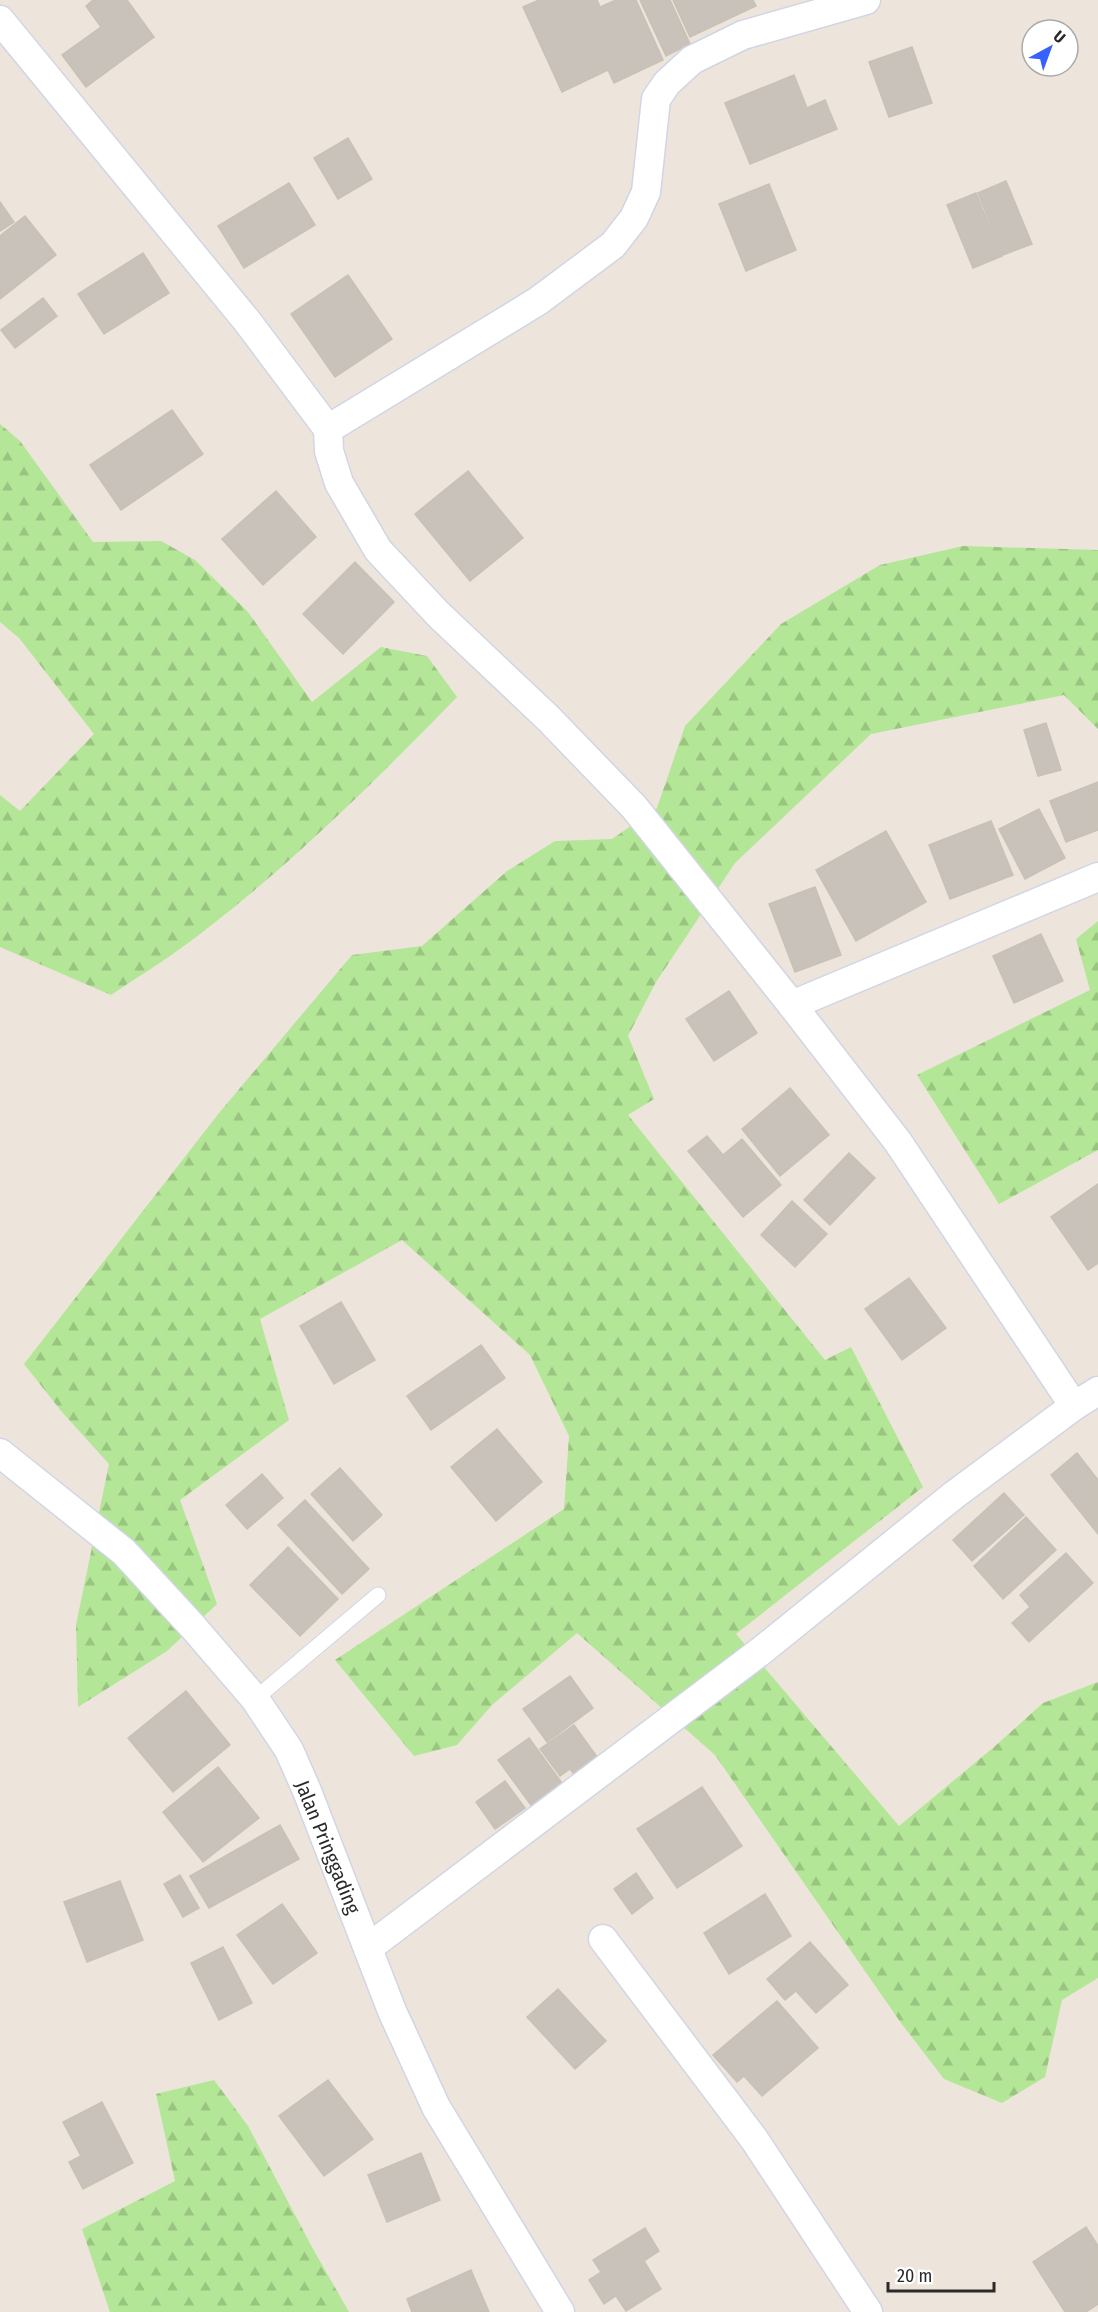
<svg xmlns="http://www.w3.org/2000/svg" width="1098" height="2312" font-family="'Fira Sans Condensed',sans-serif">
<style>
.forest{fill:url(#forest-firs)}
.building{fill:#c8c2bb;stroke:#c8c1b5;stroke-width:1.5}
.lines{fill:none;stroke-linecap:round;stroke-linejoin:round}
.service-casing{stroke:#d1d5e4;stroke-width:17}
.minor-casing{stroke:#d1d5e4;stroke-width:31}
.service{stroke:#fff;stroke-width:15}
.minor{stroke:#fff;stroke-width:28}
.labels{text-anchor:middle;stroke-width:4.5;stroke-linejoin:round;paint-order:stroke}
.street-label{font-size:20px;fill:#2a2a2a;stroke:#fff}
</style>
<defs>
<pattern id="forest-firs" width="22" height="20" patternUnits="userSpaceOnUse" patternTransform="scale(1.5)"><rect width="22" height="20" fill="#b3e696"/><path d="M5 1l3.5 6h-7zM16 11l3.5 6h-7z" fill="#9ac581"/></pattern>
</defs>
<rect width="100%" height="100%" fill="#ede5dc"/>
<!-- forest -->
<g class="forest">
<path d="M0,424l20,17 73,101 68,-1 34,19 53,52 64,90 69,-55 46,9 30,41c-79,81 -159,161 -248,230 -31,25 -65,46 -98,68l-111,-48v-152l20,16 74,-77 -75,-96 -19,-16z"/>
<polygon points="963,546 1098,550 1098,729 1064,695 871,734 735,863 656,982 628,1036 654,1099 628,1115 825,1360 851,1347 923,1487 736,1634 899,1826 994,1747 1043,1703 1098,1682 1098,1978 1062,2000 1045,2077 1002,2103 944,2079 901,2023 715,1755 577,1633 492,1705 457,1745 414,1756 335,1660 564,1509 569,1436 530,1355 402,1240 260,1319 289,1420 180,1500 217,1604 167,1651 78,1707 76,1625 109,1464 62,1412 24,1364 219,1113 352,955 422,946 507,871 555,841 612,839 657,808 685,726 781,624 880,565"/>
<polygon points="1098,921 1098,1150 999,1204 917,1075 1090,990 1076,939"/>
<polygon points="214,2080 248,2126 313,2249 349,2312 110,2312 82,2229 175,2181 156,2094"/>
</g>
<!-- building -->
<g class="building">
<polygon points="93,0 127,0 154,37 86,87 62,55 101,27 86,6"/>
<polygon points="539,0 597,0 600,7 616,0 636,0 663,60 614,83 608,70 562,92 523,7"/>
<polygon points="640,0 670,0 690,44 666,56"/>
<polygon points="673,0 753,0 756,6 690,37"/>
<polygon points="912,47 932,103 889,117 869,62"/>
<polygon points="794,75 807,108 825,100 837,129 750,164 725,103"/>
<polygon points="348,138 372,179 338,199 314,158"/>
<polygon points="1006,181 1032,244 1003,255 978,193"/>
<polygon points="289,183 315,225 244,268 218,226"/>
<polygon points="769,184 796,250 746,271 719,204"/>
<polygon points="976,193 1002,256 973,268 947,205"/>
<polygon points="0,202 14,222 0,231"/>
<polygon points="25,216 56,255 0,299 0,236"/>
<polygon points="143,253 169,293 104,334 78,294"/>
<polygon points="348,275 392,339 335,377 291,314"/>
<polygon points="43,298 57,316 15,348 1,330"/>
<polygon points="172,410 203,454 121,510 90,465"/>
<polygon points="468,471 523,538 470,581 415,514"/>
<polygon points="276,491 316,537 263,585 222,539"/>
<polygon points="355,562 394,602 343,654 303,614"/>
<polygon points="1046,723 1061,770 1038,776 1024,730"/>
<polygon points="1098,782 1098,830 1066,842 1050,801"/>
<polygon points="1039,809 1065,858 1025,879 999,829"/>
<polygon points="991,821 1013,875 950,899 929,845"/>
<polygon points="886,831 926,902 856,941 816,870"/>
<polygon points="815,887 841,955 795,972 769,904"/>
<polygon points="1041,934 1063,981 1014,1003 993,956"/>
<polygon points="729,991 757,1033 714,1061 686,1019"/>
<polygon points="790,1088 829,1135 780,1176 742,1129"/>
<polygon points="707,1136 723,1155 742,1139 781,1185 743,1217 688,1151"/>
<polygon points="849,1153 875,1178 830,1225 804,1200"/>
<polygon points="1098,1184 1098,1263 1088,1270 1051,1217"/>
<polygon points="792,1201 827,1234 795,1267 761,1235"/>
<polygon points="909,1278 946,1328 902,1360 865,1309"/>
<polygon points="341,1302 375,1360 334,1384 300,1326"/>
<polygon points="481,1345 505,1378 431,1430 407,1396"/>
<polygon points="497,1429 542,1482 496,1521 451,1467"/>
<polygon points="1077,1453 1098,1480 1098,1534 1051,1475"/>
<polygon points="340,1468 382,1515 353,1541 311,1494"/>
<polygon points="262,1474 283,1498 247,1529 226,1505"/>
<polygon points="1004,1493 1024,1515 972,1561 953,1540"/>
<polygon points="305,1500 369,1569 342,1594 278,1525"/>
<polygon points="1026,1517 1056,1550 1003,1599 974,1566"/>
<polygon points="288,1547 338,1599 300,1636 250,1585"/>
<polygon points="1066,1553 1093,1583 1029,1642 1012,1623 1030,1607 1020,1595"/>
<polygon points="570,1676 593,1708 547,1742 523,1709"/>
<polygon points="186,1691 230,1745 173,1792 128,1738"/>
<polygon points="574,1725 603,1765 580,1782 570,1769 560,1776 540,1749"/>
<polygon points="529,1738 567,1790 536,1812 498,1760"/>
<polygon points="218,1767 259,1818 203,1862 163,1812"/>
<polygon points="505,1781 525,1808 495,1829 476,1802"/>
<polygon points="702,1787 742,1846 677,1888 637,1829"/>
<polygon points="280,1825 299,1859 209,1908 190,1876"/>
<polygon points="636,1873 653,1898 632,1914 614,1889"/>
<polygon points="180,1875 199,1908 183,1917 164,1884"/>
<polygon points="120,1881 143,1940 87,1962 64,1902"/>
<polygon points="765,1894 791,1936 729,1974 704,1933"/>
<polygon points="282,1904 317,1953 273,1984 237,1935"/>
<polygon points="810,1942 848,1985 816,2013 796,1991 785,2000 767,1979"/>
<polygon points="223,1947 252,2003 219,2020 191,1963"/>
<polygon points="558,1989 606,2041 575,2069 527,2017"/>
<polygon points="777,2001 818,2048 762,2096 744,2076 737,2082 713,2055"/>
<polygon points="328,2080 373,2139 324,2176 279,2116"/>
<polygon points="102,2102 133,2163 83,2189 69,2162 81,2156 63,2122"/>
<polygon points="421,2153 440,2200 387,2222 368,2175"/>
<polygon points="1086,2227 1098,2246 1098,2304 1086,2312 1065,2312 1033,2262"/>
<polygon points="645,2228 659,2251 644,2261 661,2289 626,2311 616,2296 604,2304 589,2280 601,2272 593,2260"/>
<polygon points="471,2270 489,2312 412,2312 407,2299"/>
</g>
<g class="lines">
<!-- service casing -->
<g class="service-casing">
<polyline id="service" points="255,1699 378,1595"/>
</g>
<!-- minor casing -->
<g class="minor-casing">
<g id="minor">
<polyline points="866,0 743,35 692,60 667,83 656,99 646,192 634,218 613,245 538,301 328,429 329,451 339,483 378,550 439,615 548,718 634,807 792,1005 898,1142 1074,1406"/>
<polyline points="0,20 247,321 328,429"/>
<polyline points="792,1005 1098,877"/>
<polyline points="0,1453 124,1552 194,1628 255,1699 289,1750 307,1791 392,2011 436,2107 560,2312"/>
<polyline points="603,1939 754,2139 868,2312"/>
<polyline points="368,1948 761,1651 954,1495 1074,1406 1098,1391"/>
</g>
</g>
<!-- service -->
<use href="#service" class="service"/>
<!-- minor -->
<use href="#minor" class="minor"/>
</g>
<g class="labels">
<!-- street labels -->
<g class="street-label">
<text transform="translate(328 1847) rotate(68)" y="7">Jalan Pringgading</text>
</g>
</g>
<!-- north arrow -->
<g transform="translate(1050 48) rotate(41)"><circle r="28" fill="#ffffff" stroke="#aaaaaa" stroke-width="1.5"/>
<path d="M0-4.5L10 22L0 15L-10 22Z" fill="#3661ff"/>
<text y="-9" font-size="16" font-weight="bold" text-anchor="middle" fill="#2a2a2a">U</text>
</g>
<!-- scale -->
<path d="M888 2282v9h106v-9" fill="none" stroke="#2a2a2a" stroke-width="3"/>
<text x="897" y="2282" font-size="18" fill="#2a2a2a" stroke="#ffffff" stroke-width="4.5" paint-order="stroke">20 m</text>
</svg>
